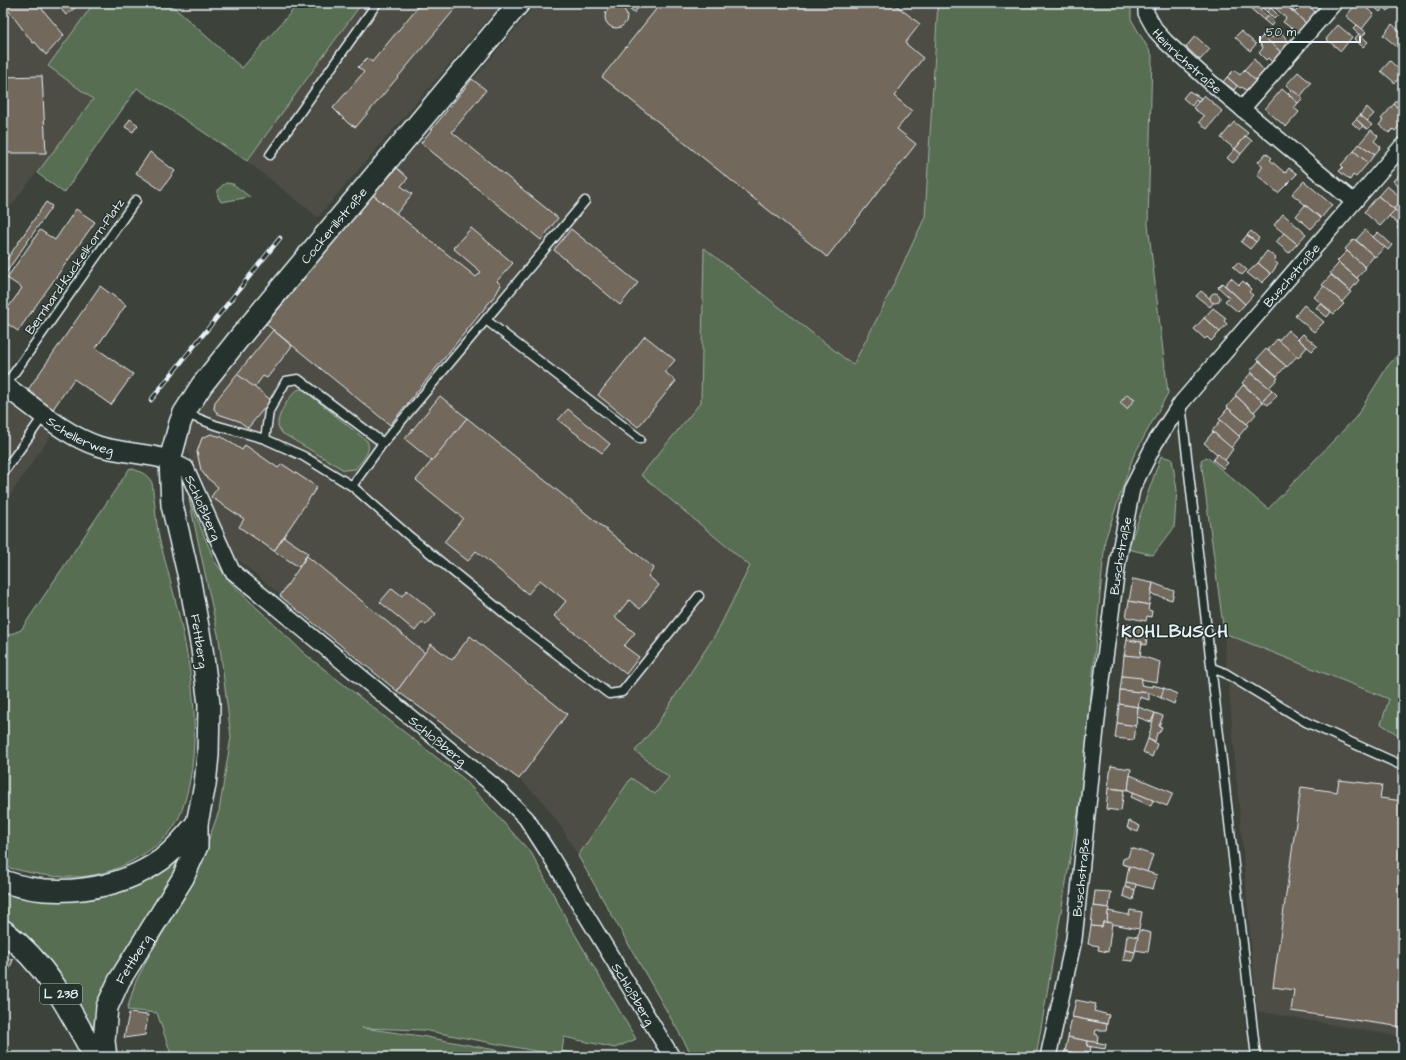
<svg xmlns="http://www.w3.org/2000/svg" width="1406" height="1060" font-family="'Architects Daughter',sans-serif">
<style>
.built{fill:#4d4e45}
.green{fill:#596e52;stroke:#a0b0a5}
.building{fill:#72675b;stroke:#e8f1f8}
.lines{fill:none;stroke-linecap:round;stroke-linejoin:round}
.service-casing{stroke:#e8f1f8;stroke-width:11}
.minor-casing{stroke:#e8f1f8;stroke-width:18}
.tertiary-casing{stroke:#e8f1f8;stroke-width:22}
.secondary-casing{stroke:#e8f1f8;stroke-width:24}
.primary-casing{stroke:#e8f1f8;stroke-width:25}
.service{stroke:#26332d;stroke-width:8}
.minor{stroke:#26332d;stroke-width:15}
.tertiary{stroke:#26332d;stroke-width:19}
.secondary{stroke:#26332d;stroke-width:21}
.primary{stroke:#26332d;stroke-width:22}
.rail-casing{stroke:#e8f1f8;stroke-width:4.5}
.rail{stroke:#26332d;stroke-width:3;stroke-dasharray:9;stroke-linecap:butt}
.labels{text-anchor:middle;stroke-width:3;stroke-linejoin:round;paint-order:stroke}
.shield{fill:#26332d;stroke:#aeb8bb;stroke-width:1}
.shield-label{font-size:12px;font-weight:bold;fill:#e8f1f8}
.street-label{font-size:13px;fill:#e8f1f8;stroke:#26332d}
.district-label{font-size:17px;font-weight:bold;letter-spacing:1px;fill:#e8f1f8;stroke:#26332d}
</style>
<rect width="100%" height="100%" fill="#3d433b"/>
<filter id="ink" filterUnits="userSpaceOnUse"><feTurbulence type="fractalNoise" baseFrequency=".025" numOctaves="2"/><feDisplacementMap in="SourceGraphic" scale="8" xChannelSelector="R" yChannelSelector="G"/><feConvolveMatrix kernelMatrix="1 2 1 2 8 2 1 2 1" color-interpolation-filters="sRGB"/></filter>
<g filter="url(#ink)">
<!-- built -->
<g class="built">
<polygon points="3,3 94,3 48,66 93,99 3,216"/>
<polygon points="362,3 502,3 318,217 247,161"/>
<polygon points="537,3 938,3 925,217 883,307 853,365 704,248 701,402 641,475 750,566 717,632 655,727 635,751 669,777 655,794 630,778 578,856 562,828 541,799 519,779 397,691 236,558 228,544 199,471 195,472 185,442 186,433 210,391 258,325 469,76 473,80"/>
<polygon points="3,399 51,435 3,505"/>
<polygon points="1224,633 1389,699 1381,724 1403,738 1403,1037 1257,1011"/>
</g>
<!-- green -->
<g class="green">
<polygon points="94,3 169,3 242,68 299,3 362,3 247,161 137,88 64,193 37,173 93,99 48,66"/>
<polygon points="938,3 1131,3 1131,19 1152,55 1148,224 1168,393 1133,457 1105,540 1083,784 1036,1057 693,1057 578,856 631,778 655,794 669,777 635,751 655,727 717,632 750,566 641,475 701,402 704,248 853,365 883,307 925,217"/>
<path d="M226,183l7,1 17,13 -29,5c-6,-8 -4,-14 5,-19z"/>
<polygon points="1403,348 1403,738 1381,724 1389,699 1224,633 1201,460 1207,457 1268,509 1356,417 1387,367"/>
<path d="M299,389l5,1 63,51c5,11 -5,19 -12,28l-11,1 -62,-37c-1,-2 -4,-5 -4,-8 -1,-10 13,-32 21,-36z"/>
<polygon points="1161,456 1172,459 1177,490 1174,528 1153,555 1128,549"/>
<path d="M130,468c9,3 18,6 22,15 1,5 1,11 2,15 2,17 3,35 8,51 20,76 43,157 27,236 -4,16 -8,34 -19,47 -9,11 -21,19 -33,26 -44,27 -84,21 -131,9l-3,-1v-229l18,-7z"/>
<polygon points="189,499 215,562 232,584 305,654 464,779 532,854 569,924 636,1039 615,1048 564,1037 562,1051 592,1057 564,1057 562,1052 562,1056 423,1030 362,1028 421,1036 532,1057 172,1057 157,1013 127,1010 135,983 150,954 193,883 219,811 231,737 219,639"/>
<polygon points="176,860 179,862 99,1043 3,922 3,892 97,897 124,890 152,878"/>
</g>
<!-- building -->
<g class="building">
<polygon points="3,3 37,3 64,35 46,55 35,42 33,43"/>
<polygon points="56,3 81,3 66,15"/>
<polygon points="421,3 460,3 356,127 349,124 333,108 364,72 358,67 367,58 372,62"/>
<polygon points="625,3 642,3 634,13 624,5"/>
<polygon points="661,3 893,3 920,24 905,43 923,58 894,96 912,111 897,129 916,144 827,257 602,77"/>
<polygon points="1263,3 1266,3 1271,8 1267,12 1260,6"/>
<polygon points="1270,3 1283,3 1307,24 1298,33 1283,22 1286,18"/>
<polygon points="1295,3 1307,3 1316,13 1307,24 1288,7 1295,12 1300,7"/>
<polygon points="1357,3 1360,3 1374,14 1362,29 1346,16"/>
<polygon points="1372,3 1379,3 1384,7 1380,12 1371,4"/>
<polygon points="1379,3 1394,3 1388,11"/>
<polygon points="1253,4 1267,16 1264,20 1250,8"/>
<circle cx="616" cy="17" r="11"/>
<polygon points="1271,8 1278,15 1274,19 1267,12"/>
<polygon points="1267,16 1274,22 1271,26 1264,20"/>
<polygon points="1392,24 1403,34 1403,52 1383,35"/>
<polygon points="1338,25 1352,37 1341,51 1326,39"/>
<polygon points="1357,25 1366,32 1362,37 1353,29"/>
<polygon points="1279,30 1290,43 1282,53 1262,36 1265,33 1272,38"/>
<polygon points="1241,31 1256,44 1250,51 1235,37"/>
<polygon points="1359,34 1368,42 1363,47 1354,39"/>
<polygon points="1195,36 1210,49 1200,60 1186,47"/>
<polygon points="1263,36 1282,53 1273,63 1268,58 1266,60 1259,53 1263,48 1258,41"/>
<polygon points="1254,59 1265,72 1257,82 1244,70"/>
<polygon points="1390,61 1403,73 1395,83 1381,71"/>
<polygon points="1234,70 1240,75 1244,70 1257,82 1248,92 1242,87 1240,88 1227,77"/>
<polygon points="1298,72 1311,83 1300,97 1286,85"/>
<polygon points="42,76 46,153 3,153 3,77"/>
<polygon points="1227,77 1237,86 1234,90 1223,82"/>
<polygon points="472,79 486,90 452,132 558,218 541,240 421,143"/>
<polygon points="1282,89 1298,103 1294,108 1299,112 1286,127 1265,109"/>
<polygon points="1292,90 1303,98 1298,103 1288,94"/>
<polygon points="1189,91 1201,98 1198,102 1196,100 1192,106 1183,98"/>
<polygon points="1403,93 1403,112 1394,104"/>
<polygon points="1204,95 1222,111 1207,129 1199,122 1204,116 1193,108"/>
<polygon points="1394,104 1403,112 1403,121 1395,131 1393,129 1389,133 1379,125 1383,120 1381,119"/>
<polygon points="1367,107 1374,114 1367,121 1360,115"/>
<polygon points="1360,115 1372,125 1369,128 1367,129 1356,119"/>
<polygon points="130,119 138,125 133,132 125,127"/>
<polygon points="1356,119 1363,126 1360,130 1352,123"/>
<polygon points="1234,122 1248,133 1235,149 1221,138"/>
<polygon points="1371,130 1378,136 1374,141 1381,147 1375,154 1359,144"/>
<polygon points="1246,136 1252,141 1241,154 1235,149"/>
<polygon points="1359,144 1375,154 1368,163 1354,151"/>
<polygon points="1235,149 1241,154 1233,163 1227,158"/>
<polygon points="1354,151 1368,163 1356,177 1353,175 1350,180 1339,171 1343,167 1341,165"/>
<polygon points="150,152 175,171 161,190 136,173"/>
<polygon points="1266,153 1272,158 1270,160 1285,173 1289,168 1297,174 1278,193 1257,175 1263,166 1258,162"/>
<polygon points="397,168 408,178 401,186 412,194 396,214 373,195"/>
<polygon points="1403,170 1403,190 1393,181"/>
<polygon points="1304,181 1332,205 1321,218 1292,194"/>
<polygon points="1387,186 1403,199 1394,209 1378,196"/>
<polygon points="373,195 476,277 481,272 453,248 471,228 513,263 497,281 501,285 496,294 390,425 266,324"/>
<polygon points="1378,196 1395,210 1380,226 1364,212"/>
<polygon points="1401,201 1403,204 1403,213 1401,215 1394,209"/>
<polygon points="46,202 52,206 3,277 3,265"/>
<polygon points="1305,205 1321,218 1311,229 1296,216"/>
<polygon points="76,209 95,222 18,331 3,321 3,315 22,288 7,278 40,230 55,240"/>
<polygon points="1395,210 1403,217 1403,238 1398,233 1400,231 1397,228 1399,225 1389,216"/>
<polygon points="1283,214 1306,234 1297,244 1274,225"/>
<polygon points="571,229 638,283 620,305 554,250"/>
<polygon points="1365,230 1385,247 1375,257 1356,240"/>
<polygon points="1251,231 1259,238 1256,242 1247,235"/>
<polygon points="1378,232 1392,245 1388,250 1373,237"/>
<polygon points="1284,233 1297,244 1289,253 1276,242"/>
<polygon points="1247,235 1256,242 1250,249 1241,242"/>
<polygon points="1354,239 1374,256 1365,267 1345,249"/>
<polygon points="1267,251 1276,258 1274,261 1278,264 1271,274 1258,263"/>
<polygon points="1347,251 1366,268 1357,278 1337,261"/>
<polygon points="1238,262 1247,270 1242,275 1233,267"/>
<polygon points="1258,263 1271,274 1262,283 1258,279 1256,280 1247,273"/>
<polygon points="1339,263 1359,280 1350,291 1330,273"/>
<polygon points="1331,275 1351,292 1342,302 1322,285"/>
<polygon points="1231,278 1239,285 1243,281 1251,289 1249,292 1253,295 1245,304 1225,285"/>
<polygon points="1222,283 1245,304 1238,312 1225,301 1229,297 1218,287"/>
<polygon points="100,286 126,305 96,348 133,374 111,405 74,379 53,409 27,391"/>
<polygon points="1324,286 1344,304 1334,314 1314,297"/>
<polygon points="1201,291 1214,302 1210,307 1196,296"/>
<circle cx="1215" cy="298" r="5"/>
<polygon points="1320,303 1331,312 1327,317 1316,308"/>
<polygon points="1304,305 1324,322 1314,332 1295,316"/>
<polygon points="1213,308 1226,318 1224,321 1227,324 1220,332 1204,318"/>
<polygon points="1204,318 1220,332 1211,341 1207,337 1205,339 1194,329"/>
<polygon points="273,330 292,346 267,378 263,376 254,388 237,374"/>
<polygon points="1288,330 1307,347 1298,358 1278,341"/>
<polygon points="1303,334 1317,346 1312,351 1298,339"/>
<polygon points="645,336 675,360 665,372 676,381 638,427 598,395"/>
<polygon points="1277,339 1297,356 1287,367 1268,350"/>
<polygon points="1266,349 1286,366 1277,376 1257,359"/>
<polygon points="1259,361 1278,378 1269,388 1250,371"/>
<polygon points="1251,373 1272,390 1262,401 1242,383"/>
<polygon points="237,374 271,400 248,428 239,421 218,414 214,409 215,402"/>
<polygon points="1243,385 1263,402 1254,412 1235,395"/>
<polygon points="1272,390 1277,395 1268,405 1262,401"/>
<polygon points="1127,394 1135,399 1127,409 1120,403"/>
<polygon points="440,396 467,418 432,461 405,439"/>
<polygon points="1236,396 1256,414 1247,424 1227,407"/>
<polygon points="1228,408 1248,425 1239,436 1219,419"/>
<polygon points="568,409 610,444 602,453 558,420"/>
<polygon points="467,418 654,568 648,576 659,585 640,609 629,600 615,617 635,633 624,646 639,657 626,674 554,616 566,601 540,580 528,594 476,551 468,561 444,542 463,518 416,480"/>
<polygon points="1221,420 1240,437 1231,448 1212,431"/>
<polygon points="1213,432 1233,449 1226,459 1224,460 1204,443"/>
<polygon points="211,434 222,437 242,450 245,445 278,468 282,464 317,487 274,551 239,527 244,519 211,497 218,487 206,477 201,470 197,452 202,438"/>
<polygon points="1218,454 1228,463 1223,468 1213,460"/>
<polygon points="284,537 308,553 299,567 274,551"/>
<polygon points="307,556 425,653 397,691 280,596"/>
<polygon points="1133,579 1153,583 1149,605 1129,601"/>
<polygon points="1153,583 1174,591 1172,600 1151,594"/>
<polygon points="392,588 402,596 407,590 436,614 426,625 422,622 415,631 380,602"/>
<polygon points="1129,601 1149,605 1148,610 1152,611 1151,617 1147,616 1146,621 1126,617"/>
<polygon points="1128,624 1148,631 1146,645 1142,644 1142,642 1127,640"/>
<polygon points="470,636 567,714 519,779 397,691 431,644 452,660"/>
<polygon points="1127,640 1142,642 1140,657 1124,655"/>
<polygon points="1124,655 1144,657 1160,662 1157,682 1122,676"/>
<polygon points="1122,676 1142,678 1141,685 1152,687 1152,685 1164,688 1161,698 1150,693 1120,690"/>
<polygon points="1164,688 1177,694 1174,704 1161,698"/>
<polygon points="1120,690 1149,693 1149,700 1140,697 1138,707 1119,704"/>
<polygon points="1119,704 1138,707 1136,726 1117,723"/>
<polygon points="1138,707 1155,713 1151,722 1137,717"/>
<polygon points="1155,713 1163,716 1159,726 1162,727 1159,733 1157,733 1155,742 1148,739"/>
<polygon points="1117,723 1136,726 1134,740 1115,738"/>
<polygon points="1148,739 1157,744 1152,757 1143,752"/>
<polygon points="1111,766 1131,769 1128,790 1108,788"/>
<polygon points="1130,775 1173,793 1167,806 1128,790"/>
<polygon points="1339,780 1382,785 1380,798 1403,801 1403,949 1401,949 1399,966 1403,966 1403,1027 1291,1011 1294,990 1273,987 1301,787 1337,792"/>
<polygon points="1108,788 1124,790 1121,811 1106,809"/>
<polygon points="1133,792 1153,800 1151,806 1131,797"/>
<polygon points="1129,821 1140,826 1138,832 1127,828"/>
<polygon points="1131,848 1153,855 1147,872 1122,864 1123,859 1128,857"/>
<polygon points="1129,866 1157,875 1153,889 1126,882"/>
<polygon points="1126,882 1136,884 1135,890 1125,887"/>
<polygon points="1125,887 1135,890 1133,900 1123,896"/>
<polygon points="1095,891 1111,892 1109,908 1093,906"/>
<polygon points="1093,906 1109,908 1107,923 1103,922 1102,927 1091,926"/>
<polygon points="1130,910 1142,912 1139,929 1107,923 1108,911 1129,915"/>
<polygon points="1103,922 1112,923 1108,952 1098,950 1099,946 1088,944 1091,926 1102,927"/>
<polygon points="1139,930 1151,933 1148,952 1135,950"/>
<polygon points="1127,935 1138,937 1135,952 1125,950"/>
<polygon points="1125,950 1135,952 1133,961 1123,960"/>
<polygon points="3,956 13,960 5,980 3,980"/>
<polygon points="1076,1000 1096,1004 1094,1011 1109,1015 1107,1024 1072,1017"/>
<polygon points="129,1013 148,1015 145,1035 124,1038"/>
<polygon points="1072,1017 1107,1024 1106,1030 1096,1030 1095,1034 1098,1035 1097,1043 1068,1037"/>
<polygon points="1068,1037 1088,1041 1087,1046 1091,1047 1090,1052 1085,1051 1084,1055 1065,1051"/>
<polygon points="1088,1041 1106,1044 1105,1049 1087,1046"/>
<polygon points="1065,1051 1084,1055 1084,1057 1063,1057"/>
</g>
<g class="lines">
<!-- service casing -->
<g class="service-casing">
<g id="service">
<polyline points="270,155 377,3"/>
<polyline points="486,320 640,439"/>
<polyline points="5,386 136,200"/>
<polyline points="1181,404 1256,1057"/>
<polyline points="184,413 215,425 265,439 303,456 352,486 408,535 516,623 609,694 622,692 699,596"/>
<polyline points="265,439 269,411 286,381 298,379 383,443 352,486"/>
<polyline points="383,443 585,201"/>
<polyline points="3,473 44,415"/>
<polyline points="1212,668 1225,673 1306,722 1403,766"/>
</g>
</g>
<!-- minor casing -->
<g class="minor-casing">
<g id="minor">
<path id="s1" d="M1146,3v10l10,18 10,11 44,40 144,120"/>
<polyline points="1242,109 1334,3"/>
<path id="s2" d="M170,460l16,8 46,103 262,215 32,32 22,34 124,205"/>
<path id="s3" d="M1048,1057l26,-118 24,-229 20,-149 14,-72 23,-46 26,-40 222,-258"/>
</g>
</g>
<!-- tertiary casing -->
<g class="tertiary-casing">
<g id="tertiary">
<path id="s4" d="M3,385c30,20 60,50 95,61 23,7 48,7 72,14"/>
</g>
</g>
<!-- secondary casing -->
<g class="secondary-casing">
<g id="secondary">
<path d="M3,881c50,18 114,10 158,-21 14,-10 25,-24 36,-37"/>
<path id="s5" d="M106,1057l-2,-16 3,-34 12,-26 64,-103 14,-32v-23l8,-38 3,-30 1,-51 -7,-55 -12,-67 -18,-77 -2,-45 10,-37 4,-10 18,-28 38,-48 279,-334"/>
</g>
</g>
<!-- primary casing -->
<g class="primary-casing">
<path id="primary" d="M3,931c44,33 67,79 92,126"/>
</g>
<!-- service -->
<use href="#service" class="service"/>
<!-- minor -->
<use href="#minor" class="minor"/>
<!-- tertiary -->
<use href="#tertiary" class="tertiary"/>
<!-- secondary -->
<use href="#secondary" class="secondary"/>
<!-- primary -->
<use href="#primary" class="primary"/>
<!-- rail casing -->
<g class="rail-casing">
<polyline id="rail" points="151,400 280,238"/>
</g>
<!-- rail -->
<use href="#rail" class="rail"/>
</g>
</g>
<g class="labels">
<!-- shield labels -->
<rect class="shield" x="40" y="984" width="42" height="20" rx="3"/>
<g class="shield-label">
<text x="61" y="998">L 238</text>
</g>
<!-- street labels -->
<g class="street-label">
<text dy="5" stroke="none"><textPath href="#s1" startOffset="74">Heinrichstraße</textPath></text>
<text dy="5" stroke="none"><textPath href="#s5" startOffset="915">Cockerillstraße</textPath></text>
<text transform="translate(74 266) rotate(-55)" y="5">Bernhard-Kuckelkorn-Platz</text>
<text dy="5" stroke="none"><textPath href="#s3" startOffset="843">Buschstraße</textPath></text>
<text dy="5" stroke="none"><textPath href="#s4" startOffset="93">Schellerweg</textPath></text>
<text dy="5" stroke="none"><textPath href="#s2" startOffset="61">Schloßberg</textPath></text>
<text dy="5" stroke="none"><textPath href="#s3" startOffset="507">Buschstraße</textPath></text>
<text transform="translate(200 641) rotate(81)" y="5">Fettberg</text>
<text dy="5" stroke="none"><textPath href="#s2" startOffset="397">Schloßberg</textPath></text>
<text dy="5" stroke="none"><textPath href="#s3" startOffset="183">Buschstraße</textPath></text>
<text dy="5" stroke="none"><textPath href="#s5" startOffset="105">Fettberg</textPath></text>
<text dy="5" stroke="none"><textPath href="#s2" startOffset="721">Schloßberg</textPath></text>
</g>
<!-- district labels -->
<g class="district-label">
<text x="1175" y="637">KOHLBUSCH</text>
</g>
</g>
<!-- margin -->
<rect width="1406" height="1060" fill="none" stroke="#26332d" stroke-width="16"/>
<rect x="8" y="8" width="1390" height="1044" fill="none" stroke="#e8f1f8" stroke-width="1.5" filter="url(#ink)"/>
<!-- scale -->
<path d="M1260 36v6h100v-6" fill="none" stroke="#e8f1f8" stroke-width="2"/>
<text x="1266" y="36" font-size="12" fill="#e8f1f8" stroke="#26332d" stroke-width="3" paint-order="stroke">50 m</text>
</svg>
